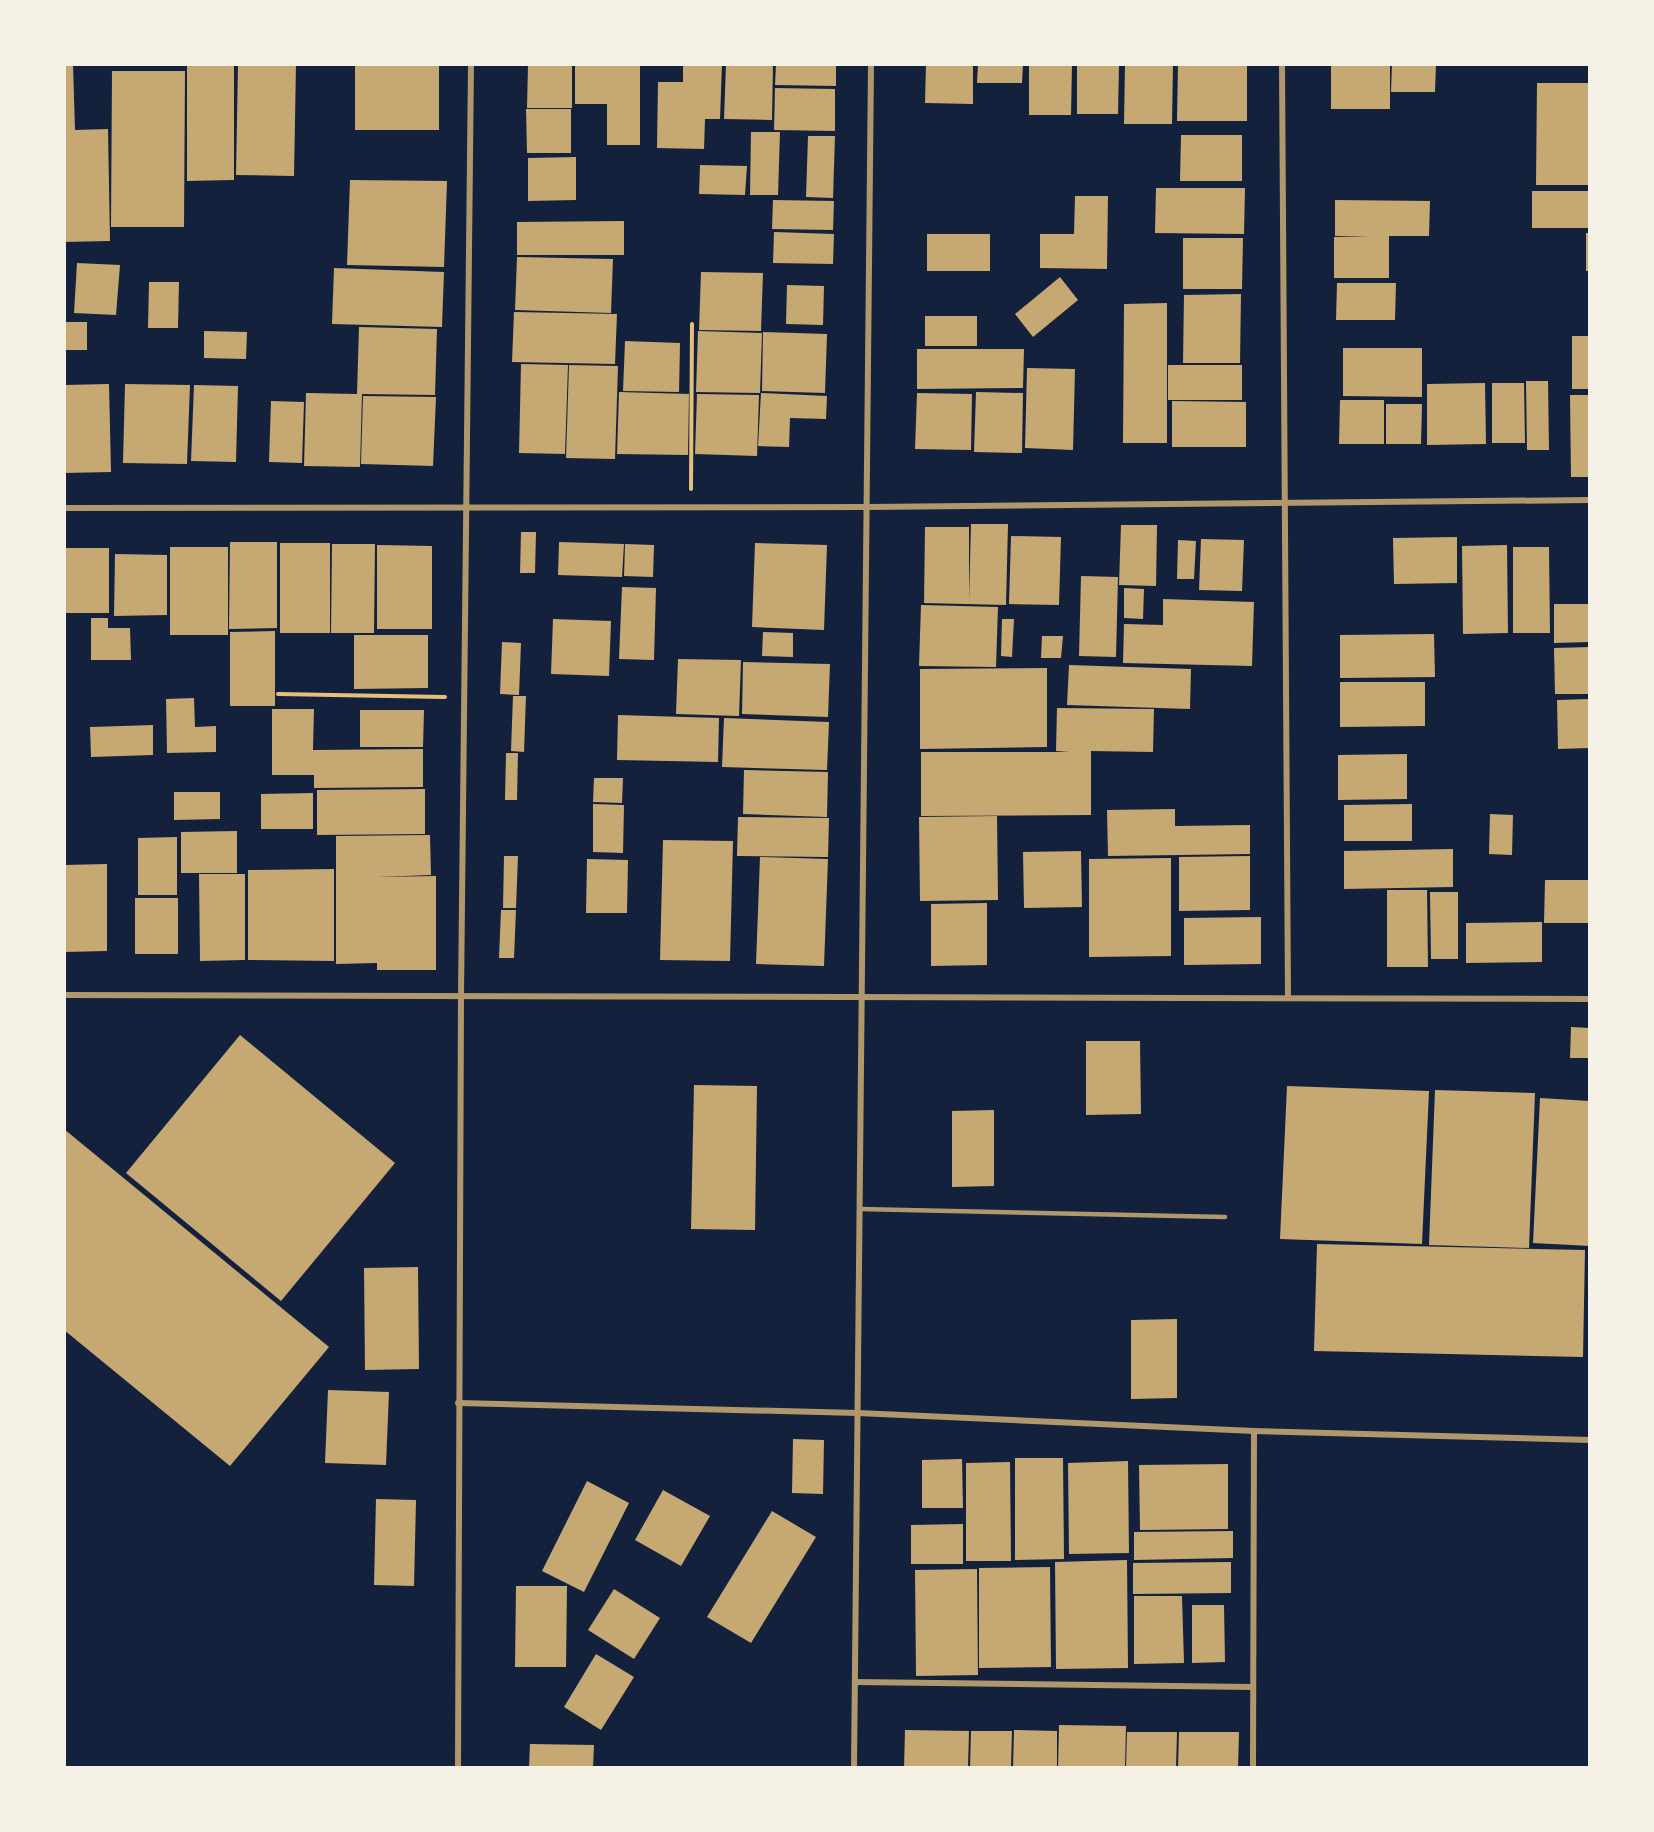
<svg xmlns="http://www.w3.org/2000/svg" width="1654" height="1832" font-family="'Varela Round',sans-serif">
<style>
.building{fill:#c6a872}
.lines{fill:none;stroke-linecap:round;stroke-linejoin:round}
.path{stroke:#e5c07b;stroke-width:4}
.service{stroke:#b1986c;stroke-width:4.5}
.minor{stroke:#b1986c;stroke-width:6}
</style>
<rect width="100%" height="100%" fill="#14213d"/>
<!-- building -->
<g class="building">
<polygon points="64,64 73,64 75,130 108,129 110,241 64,242"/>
<polygon points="187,64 234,64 234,180 187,181"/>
<polygon points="238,64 296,64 294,176 236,175"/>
<rect x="355" y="64" width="84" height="66"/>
<polygon points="528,64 572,64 572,108 527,108"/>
<polygon points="575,64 640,64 640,145 607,145 607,104 575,104"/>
<polygon points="683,64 722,64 720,119 705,119 704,149 657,148 658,82 683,82"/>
<polygon points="726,64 773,64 772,120 724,119"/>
<polygon points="776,64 836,64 836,86 775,85"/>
<polygon points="926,64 973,64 973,104 925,103"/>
<polygon points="978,64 1023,64 1022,83 977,83"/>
<polygon points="1029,64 1072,64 1071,115 1029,115"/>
<polygon points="1077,64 1119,64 1118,114 1077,114"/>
<polygon points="1125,64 1173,64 1172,124 1124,124"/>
<polygon points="1178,64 1247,64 1247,121 1177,121"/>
<rect x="1331" y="64" width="59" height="45"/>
<polygon points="1392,64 1436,64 1435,92 1391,92"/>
<polygon points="112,71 185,71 184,227 111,227"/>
<polygon points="1537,83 1590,83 1590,185 1536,185"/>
<polygon points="775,88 835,89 835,131 774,130"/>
<polygon points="526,109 571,109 571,153 527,153"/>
<polygon points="751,132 780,132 778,195 750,195"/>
<polygon points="1181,135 1242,135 1242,181 1180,181"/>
<polygon points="808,136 835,136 833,198 806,197"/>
<polygon points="576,157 576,200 528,201 528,158"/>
<polygon points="700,165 747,166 745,195 699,194"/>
<polygon points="350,180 447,181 444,267 347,265"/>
<polygon points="1156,188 1245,188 1244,234 1155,233"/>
<rect x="1532" y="191" width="58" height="37"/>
<polygon points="1075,196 1108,196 1107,269 1040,268 1040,234 1074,234"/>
<polygon points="773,200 834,201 833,230 772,229"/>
<polygon points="1335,200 1430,201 1429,236 1389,236 1389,278 1334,278 1334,237 1371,237 1335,236"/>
<polygon points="624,221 624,255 517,255 517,222"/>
<polygon points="774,232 834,234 833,264 773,263"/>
<rect x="1586" y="233" width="4" height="38"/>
<rect x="927" y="234" width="63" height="37"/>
<polygon points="1183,238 1243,238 1242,289 1183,289"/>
<polygon points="517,257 613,259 611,313 515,310"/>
<polygon points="77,263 120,265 116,315 74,313"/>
<polygon points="334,268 444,272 442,327 332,324"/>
<polygon points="701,272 763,273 761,331 699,330"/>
<polygon points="1060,277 1078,300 1033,337 1015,314"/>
<polygon points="149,282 179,282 178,328 148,328"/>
<polygon points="1337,283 1396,283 1395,320 1336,320"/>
<polygon points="787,285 824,286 823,325 786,324"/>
<polygon points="1241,294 1240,363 1183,363 1184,295"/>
<polygon points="1167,303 1167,443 1123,443 1124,304"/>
<polygon points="514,312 617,314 615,364 512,362"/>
<rect x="925" y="316" width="52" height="30"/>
<rect x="64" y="322" width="23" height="28"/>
<polygon points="359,327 437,329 435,395 362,394 360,467 304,466 306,393 357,394"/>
<polygon points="204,331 247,332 246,359 204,358"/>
<polygon points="698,331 762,333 760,393 696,392"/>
<polygon points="763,332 827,334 825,393 762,391"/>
<rect x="1572" y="336" width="18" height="53"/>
<polygon points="625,341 680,343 679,392 623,391"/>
<polygon points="1343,348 1422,348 1422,397 1343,396"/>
<polygon points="917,349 1024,349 1023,388 917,389"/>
<polygon points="521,364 568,365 565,454 519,453"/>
<polygon points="569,365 618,366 615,459 566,458"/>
<rect x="1168" y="365" width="74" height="35"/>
<polygon points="1027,368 1075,369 1073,450 1025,448"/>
<polygon points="1526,381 1548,381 1549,450 1527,450"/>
<polygon points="1485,383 1486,444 1427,445 1427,384"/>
<polygon points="1492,383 1524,383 1525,443 1492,443"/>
<polygon points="109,384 111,472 64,473 64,385"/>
<polygon points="125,384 190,385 187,464 123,463"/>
<polygon points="194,385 238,386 236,462 191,461"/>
<polygon points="619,392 689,394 688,455 617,454"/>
<polygon points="976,392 1023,393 1022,453 974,452"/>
<polygon points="761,393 827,396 826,419 790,418 789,447 758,446"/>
<polygon points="917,393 972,394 971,450 915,449"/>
<polygon points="697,394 759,395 757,456 695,454"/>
<polygon points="1570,395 1590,395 1590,477 1571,477"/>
<polygon points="363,396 436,397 433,466 361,464"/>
<polygon points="1340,400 1384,400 1384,444 1339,444"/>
<polygon points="271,401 304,402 302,463 269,462"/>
<polygon points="1172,401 1246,402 1246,447 1172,447"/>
<polygon points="1386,404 1422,404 1421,444 1386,444"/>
<polygon points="971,524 1008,524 1006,605 924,603 925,527 969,527 969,600"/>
<polygon points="1121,525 1157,525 1156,586 1119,585"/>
<polygon points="521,532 536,532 535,573 520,573"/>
<polygon points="1011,536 1061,537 1059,605 1009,604"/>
<polygon points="1457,537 1457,583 1394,584 1393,538"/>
<polygon points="1201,539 1244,540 1242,591 1199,590"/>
<polygon points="1178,540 1196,541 1194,579 1177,579"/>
<polygon points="230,542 277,542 277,628 229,629"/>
<polygon points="559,542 624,544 622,577 558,575"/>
<rect x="280" y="543" width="50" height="90"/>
<polygon points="755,543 827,545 824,630 752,627"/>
<polygon points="332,544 375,544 374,633 331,633"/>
<polygon points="625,544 654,545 653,577 624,576"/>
<polygon points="377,545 432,546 432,629 377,629"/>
<polygon points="1507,545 1508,633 1463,634 1462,546"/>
<rect x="170" y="547" width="58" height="88"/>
<polygon points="1513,547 1549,547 1550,633 1513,633"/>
<polygon points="66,548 109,548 109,613 64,613"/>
<polygon points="115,554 167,555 167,615 114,616"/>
<polygon points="1081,576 1118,577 1116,657 1079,656"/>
<polygon points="622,587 656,588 654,660 619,659"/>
<polygon points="1124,588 1144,589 1143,619 1124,618"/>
<polygon points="1163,599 1254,602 1252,666 1123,663 1124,624 1163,625"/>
<polygon points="1554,604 1590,604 1590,642 1554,643"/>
<polygon points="921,605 998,607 996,667 919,666"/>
<polygon points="91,618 108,618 108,628 130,628 131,660 91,660"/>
<polygon points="553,619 611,621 609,676 551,674"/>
<polygon points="1002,619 1014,619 1012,657 1001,656"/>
<polygon points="275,631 275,706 230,706 230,632"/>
<polygon points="763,632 793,633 793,657 762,656"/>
<polygon points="1434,634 1435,677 1340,678 1340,635"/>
<polygon points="354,635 428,635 428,688 354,689"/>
<polygon points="1042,636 1063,636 1061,658 1041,658"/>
<polygon points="502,642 521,643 519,695 500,694"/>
<polygon points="1590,647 1590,694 1555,694 1554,648"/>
<polygon points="678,659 741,660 739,716 676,714"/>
<polygon points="743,662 830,664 828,717 742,714"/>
<polygon points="1069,665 1191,669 1190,709 1067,705"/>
<polygon points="1047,668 1047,747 920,749 920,669"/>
<polygon points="1340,682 1425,682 1425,726 1340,727"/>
<polygon points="513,696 526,696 524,752 511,751"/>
<polygon points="194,698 195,727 216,726 216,752 167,753 166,699"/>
<polygon points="1590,699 1590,748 1558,749 1557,700"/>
<polygon points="1057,708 1154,709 1153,752 1091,751 1091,815 921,816 921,752 1069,752 1056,751"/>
<polygon points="272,709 314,709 313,750 423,749 423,787 314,788 314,775 272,775"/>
<polygon points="360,710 424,710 423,747 360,747"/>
<polygon points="618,715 719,718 718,762 617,760"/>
<polygon points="724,718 829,722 827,770 722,767"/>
<polygon points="153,725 153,755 91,757 90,727"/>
<polygon points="506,753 518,753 517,800 505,800"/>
<polygon points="1407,754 1407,799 1338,800 1338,755"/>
<polygon points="744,770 828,772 827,817 743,814"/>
<polygon points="594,778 623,778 622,803 593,802"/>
<polygon points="425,789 425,834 317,835 317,790"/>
<polygon points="174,792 220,792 220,819 174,820"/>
<polygon points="313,793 313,829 261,829 261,794"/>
<polygon points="593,804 624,805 623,853 593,852"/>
<polygon points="1412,804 1412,841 1344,841 1344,805"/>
<polygon points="1175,809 1175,826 1250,825 1250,854 1108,856 1107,810"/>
<polygon points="1490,814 1513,815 1512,855 1489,854"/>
<polygon points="997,816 998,900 920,901 919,817"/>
<polygon points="738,817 829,818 828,857 737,856"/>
<polygon points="237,831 237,873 181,873 181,832"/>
<polygon points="430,835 431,875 376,877 436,876 436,970 377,970 377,963 336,964 336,836"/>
<polygon points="177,837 177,895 138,895 138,838"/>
<polygon points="663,840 733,841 730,961 660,960"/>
<polygon points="1453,849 1453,887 1344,889 1344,851"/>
<polygon points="1081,851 1082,907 1024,908 1023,852"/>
<polygon points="504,856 518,856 516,908 503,908"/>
<polygon points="1250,856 1250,910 1179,911 1179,857"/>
<polygon points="760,857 828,859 824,966 756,964"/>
<polygon points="1171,858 1171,956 1089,957 1089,859"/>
<polygon points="587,859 628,860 627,913 586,913"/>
<polygon points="107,864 107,951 64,952 64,865"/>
<polygon points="334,869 334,961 248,960 248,870"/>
<polygon points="199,874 245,874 245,960 200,961"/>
<polygon points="1545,880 1590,880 1590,923 1544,923"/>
<polygon points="1387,890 1427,890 1428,967 1387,967"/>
<polygon points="1430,892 1458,892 1458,959 1431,959"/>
<rect x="135" y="898" width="43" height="56"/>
<polygon points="987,903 987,965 931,966 931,904"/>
<polygon points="501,910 516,910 514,958 499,958"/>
<polygon points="1261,917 1261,964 1184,965 1184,918"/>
<polygon points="1542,922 1542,962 1466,963 1466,923"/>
<polygon points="1571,1027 1590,1028 1590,1058 1570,1058"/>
<polygon points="240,1035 395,1163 281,1301 126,1173"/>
<polygon points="1086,1041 1140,1041 1141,1114 1086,1115"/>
<polygon points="694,1085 757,1086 755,1230 691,1229"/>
<polygon points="1287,1086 1429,1091 1422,1244 1280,1239"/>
<polygon points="1435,1090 1535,1093 1529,1248 1429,1245"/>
<polygon points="1540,1098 1590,1101 1590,1246 1533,1243"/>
<polygon points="994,1110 994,1186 952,1187 952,1111"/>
<polygon points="64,1129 329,1347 230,1466 64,1330"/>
<polygon points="1317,1244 1585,1250 1583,1357 1314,1351"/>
<polygon points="418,1267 419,1369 365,1370 364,1268"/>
<polygon points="1177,1319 1177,1398 1131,1399 1131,1320"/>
<polygon points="328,1390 389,1392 386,1465 325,1463"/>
<polygon points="793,1439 824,1440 823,1494 792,1493"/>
<polygon points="1015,1458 1063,1458 1064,1559 1015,1560"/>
<polygon points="962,1459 963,1508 922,1508 922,1460"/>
<polygon points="1128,1461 1129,1553 1069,1554 1068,1463"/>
<polygon points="1010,1462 1011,1561 966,1561 966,1463"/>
<polygon points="1228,1464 1228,1529 1140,1530 1139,1465"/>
<polygon points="587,1481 629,1503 584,1592 542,1571"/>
<polygon points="663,1490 710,1516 681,1566 635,1540"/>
<polygon points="376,1499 416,1500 414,1586 374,1585"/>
<polygon points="772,1511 816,1537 751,1643 707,1617"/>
<polygon points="963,1524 963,1564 911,1564 911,1525"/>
<polygon points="1233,1531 1233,1558 1134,1560 1134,1532"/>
<polygon points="1127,1560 1128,1668 1056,1669 1055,1562"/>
<polygon points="1231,1562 1231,1593 1133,1594 1133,1563"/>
<polygon points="1050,1567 1051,1667 979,1668 979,1568"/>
<polygon points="977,1569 978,1675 916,1676 915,1570"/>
<polygon points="516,1586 567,1586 566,1667 515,1667"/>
<polygon points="614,1589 660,1618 634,1659 588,1630"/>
<polygon points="1134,1596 1182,1596 1184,1663 1134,1664"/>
<polygon points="1192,1605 1224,1605 1225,1662 1192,1663"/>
<polygon points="596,1654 634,1677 601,1730 564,1707"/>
<polygon points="1059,1725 1126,1726 1125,1768 1058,1768"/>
<polygon points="905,1730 969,1731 968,1768 904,1768"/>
<polygon points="1014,1730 1057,1731 1057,1768 1013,1768"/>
<polygon points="971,1731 1012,1731 1011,1768 970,1768"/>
<polygon points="1127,1732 1177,1732 1176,1768 1126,1768"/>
<polygon points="1179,1732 1239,1732 1238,1768 1178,1768"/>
<polygon points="530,1744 594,1745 593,1768 529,1768"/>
</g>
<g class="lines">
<!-- path -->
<g class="path">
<polyline points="691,489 692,324"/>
<polyline points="278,694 445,697"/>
</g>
<!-- service -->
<polyline class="service" points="860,1209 1225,1217"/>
<!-- minor -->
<g class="minor">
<polyline points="1282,64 1288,998"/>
<polyline points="64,508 868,507 1590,500"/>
<polyline points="64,995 1590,999"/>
<polyline points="458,1403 858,1413 1254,1431 1590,1440"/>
<polyline points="855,1682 1252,1687"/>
<polyline points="458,1768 461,996 471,64"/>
<polyline points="854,1768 871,64"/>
<polyline points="1253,1768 1254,1431"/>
</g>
</g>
<!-- border -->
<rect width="1654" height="1832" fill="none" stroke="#f6f1e7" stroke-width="132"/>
</svg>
